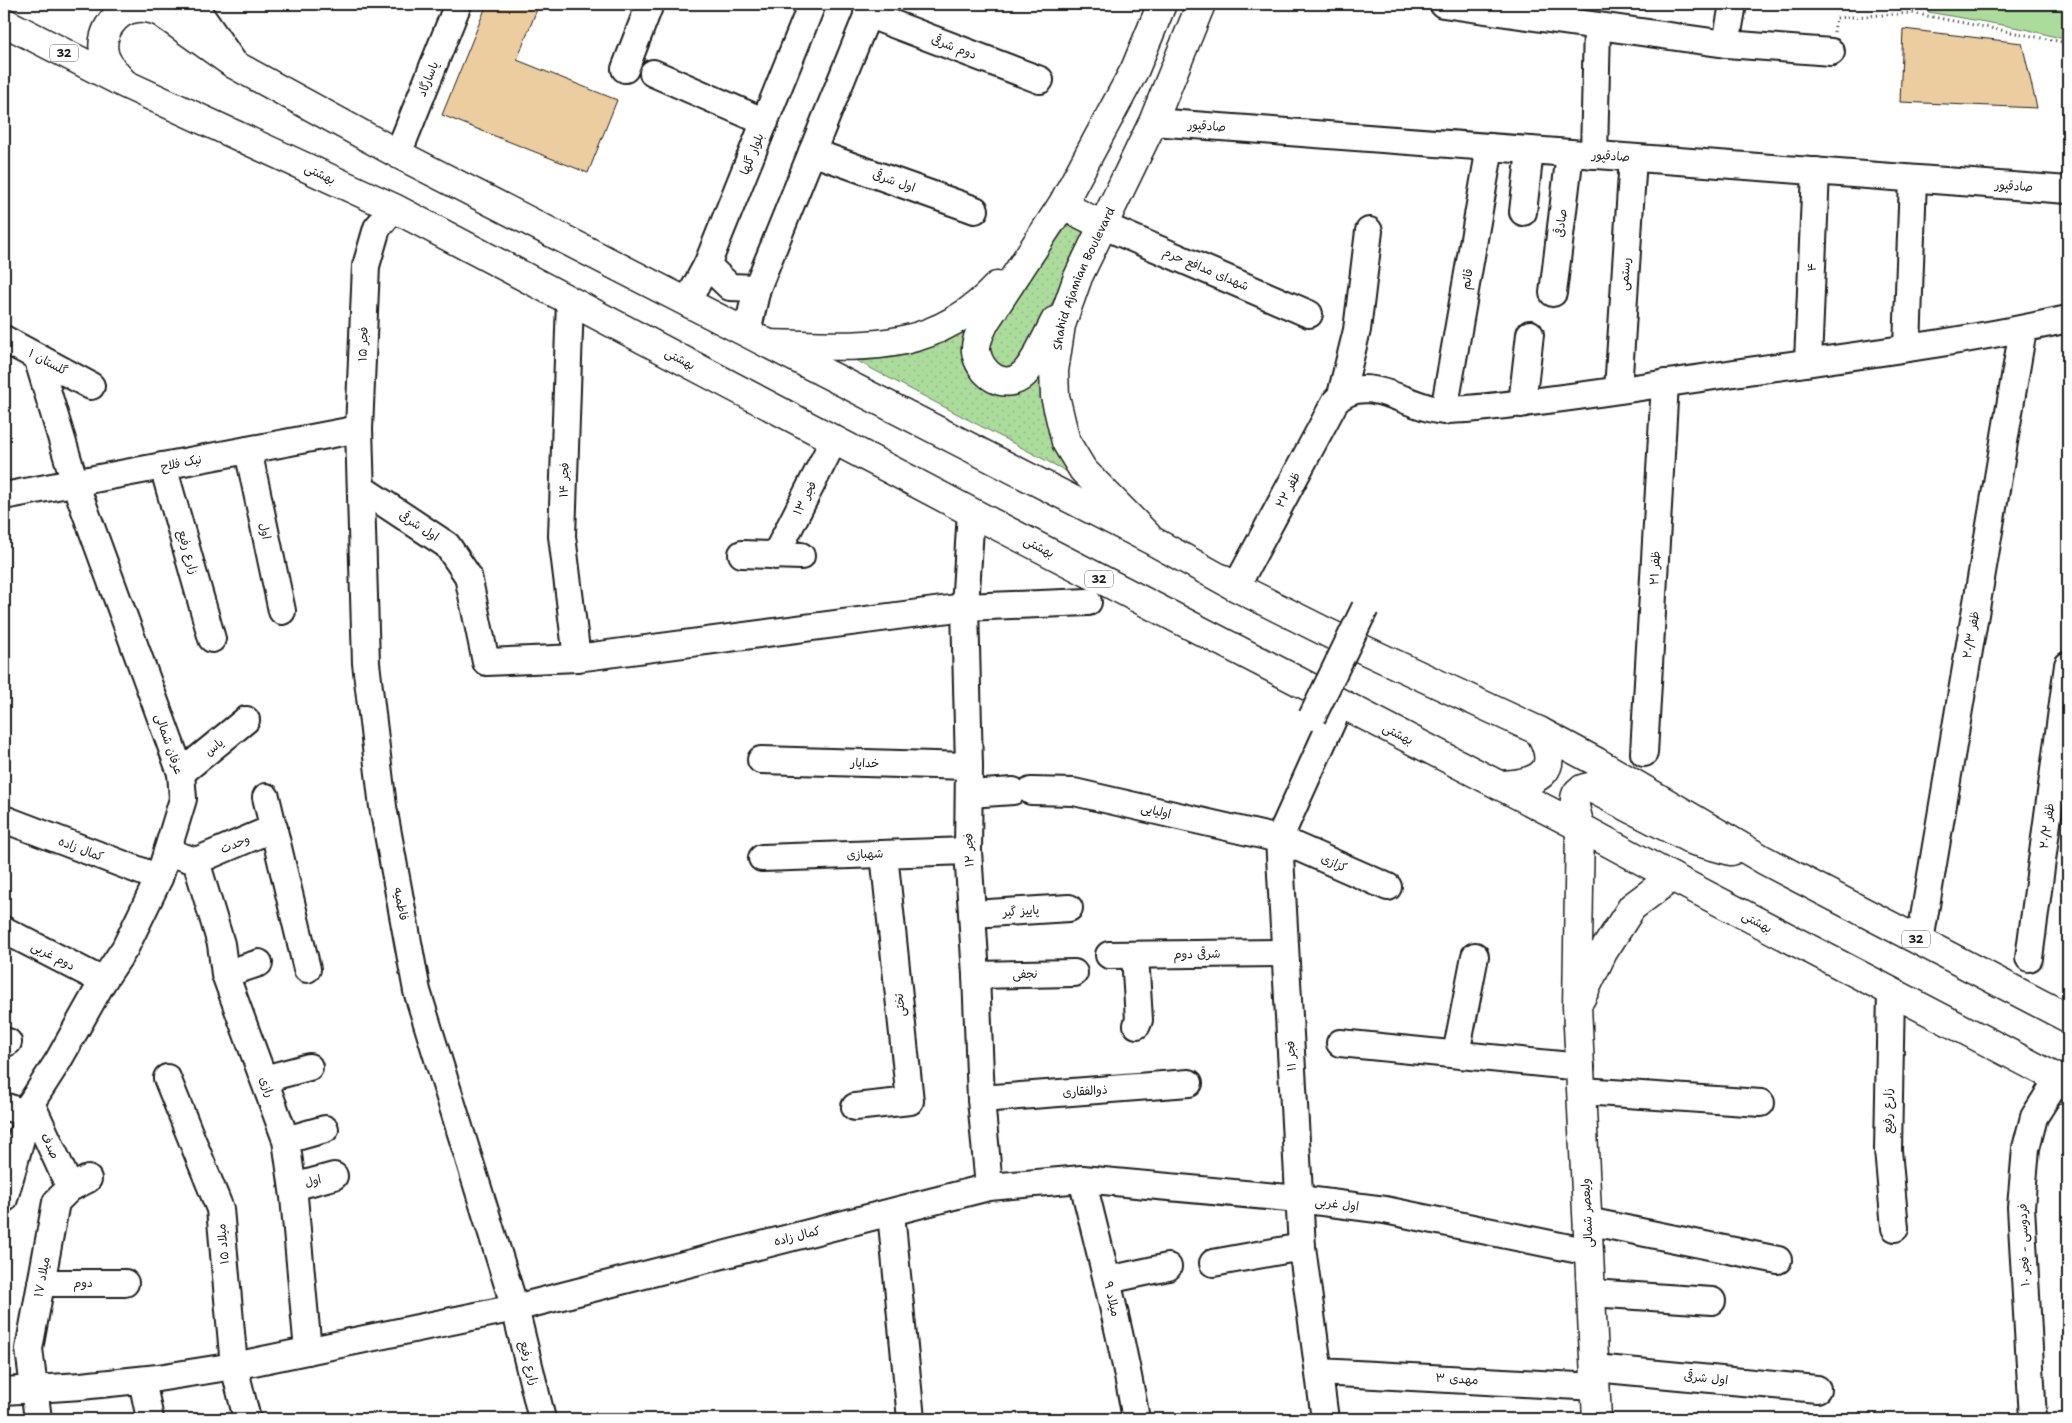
<svg xmlns="http://www.w3.org/2000/svg" width="2072" height="1423" font-family="'Shantell Sans','Playpen Sans Arabic',sans-serif">
<style>
.grass{fill:url(#grass-dots);stroke:#647c5c}
.pitch{fill:#acdc9c;stroke:#647c5c}
.building{fill:#eccd9f;stroke:#1c1c1c}
.lines{fill:none;stroke-linecap:round;stroke-linejoin:round}
.minor-casing{stroke:#1c1c1c;stroke-width:30}
.major-casing{stroke:#1c1c1c;stroke-width:31}
.highway-casing{stroke:#1c1c1c;stroke-width:31}
.path{stroke:#1c1c1c;stroke-width:3;stroke-dasharray:1 4;stroke-linecap:butt}
.minor{stroke:#fff;stroke-width:26}
.major{stroke:#fff;stroke-width:28}
.highway{stroke:#fff;stroke-width:28}
.minor-bridge-casing{stroke:#1c1c1c;stroke-width:30;stroke-linecap:butt}
.minor-bridge{stroke:#fff;stroke-width:26}
.labels{text-anchor:middle;stroke-width:4;stroke-linejoin:round;paint-order:stroke}
.shield{fill:#fff;stroke:#606060;stroke-width:1}
.shield-label{font-size:11px;font-weight:bold;fill:#1c1c1c}
.street-label{font-size:12px;fill:#1c1c1c;stroke:#fff}
</style>
<defs>
<pattern id="grass-dots" width="8" height="8" patternUnits="userSpaceOnUse" patternTransform="scale(1.25)"><rect width="8" height="8" fill="#acdc9c"/><path d="M2 2h.1M6 6h.1" fill="none" stroke="#93bc86" stroke-width="1.8" stroke-linecap="round"/></pattern>
</defs>
<rect width="100%" height="100%" fill="#fff"/>
<filter id="ink" filterUnits="userSpaceOnUse"><feTurbulence type="fractalNoise" baseFrequency=".02" numOctaves="2"/><feDisplacementMap in="SourceGraphic" scale="10" xChannelSelector="R" yChannelSelector="G"/><feConvolveMatrix kernelMatrix="1 2 1 2 8 2 1 2 1" color-interpolation-filters="sRGB"/></filter>
<g filter="url(#ink)">
<!-- grass -->
<g class="grass">
<path d="M1078,224l5,3 2,10 -59,118c-15,12 -18,17 -37,10l-1,-29 79,-110z"/>
<path d="M971,323c-9,16 -14,36 -1,53 3,3 9,6 13,9l57,-15c0,42 10,64 26,101l-213,-112 43,-4 20,-5z"/>
</g>
<!-- pitch -->
<polygon class="pitch" points="1930,4 2068,4 2068,40 2025,29 1928,12"/>
<!-- building -->
<g class="building">
<polygon points="487,4 539,4 517,60 617,100 588,173 442,115"/>
<polygon points="1903,29 2022,43 2037,108 1900,102"/>
</g>
<g class="lines">
<!-- minor casing -->
<g class="minor-casing">
<g id="minor">
<polyline points="193,4 233,62"/>
<polyline points="1443,4 1726,44 1831,52"/>
<polyline points="867,14 1040,80"/>
<polyline points="1726,44 1733,4"/>
<polyline points="625,69 650,4"/>
<polyline points="653,73 765,122"/>
<polyline points="1153,122 2068,190"/>
<polyline points="812,152 975,210"/>
<polyline points="398,154 458,4"/>
<polyline points="1594,155 1597,26"/>
<polyline points="394,208 377,228 366,266 359,429 366,663 383,807 417,991 515,1308 542,1419"/>
<polyline points="1523,212 1530,150"/>
<polyline points="1102,225 1309,314"/>
<polyline points="707,265 730,287 757,288"/>
<polyline points="1553,293 1570,153"/>
<polyline points="570,301 562,536 577,658"/>
<polyline points="687,302 707,265 812,4"/>
<polyline points="747,333 757,288 872,4"/>
<polyline points="4,339 91,386"/>
<polyline points="1907,348 1913,179"/>
<polyline points="1808,362 1816,171"/>
<polyline points="1618,390 1633,158"/>
<polyline points="1341,395 1357,330 1369,231"/>
<polyline points="1522,404 1530,334"/>
<polyline points="1444,411 1490,147"/>
<polyline points="248,450 282,611"/>
<polyline points="163,466 212,639"/>
<polyline points="361,488 447,545 468,576 486,662 577,658 965,607 1088,602"/>
<polyline points="4,496 359,429"/>
<polyline points="971,512 965,607 969,766 968,851 976,975 981,1099 989,1187"/>
<polyline points="742,554 801,556"/>
<polyline points="775,556 834,440"/>
<path d="M1236,587l99,-185c28,-31 70,3 102,8 10,1 20,-1 30,-1 97,-9 192,-25 288,-39 105,-15 210,-28 313,-51"/>
<polyline points="1644,753 1665,383"/>
<polyline points="761,760 969,766"/>
<polyline points="181,773 246,720"/>
<polyline points="1031,791 1074,792 1279,839 1388,887"/>
<polyline points="969,794 1013,791"/>
<polyline points="266,797 307,969"/>
<polyline points="4,819 159,878"/>
<polyline points="167,852 196,861 221,944 225,974 286,1140 294,1197 308,1351"/>
<polyline points="762,858 968,851"/>
<polyline points="196,861 274,828"/>
<polyline points="973,914 1069,908"/>
<polyline points="4,930 103,981"/>
<polyline points="1920,941 2023,329"/>
<polyline points="1109,955 1285,953"/>
<polyline points="1135,955 1139,1020 1137,1025"/>
<polyline points="2029,958 2068,665"/>
<polyline points="225,974 259,963"/>
<polyline points="976,975 1074,973"/>
<polyline points="1891,992 1888,1150 1895,1228"/>
<polyline points="4,1041 8,1042"/>
<polyline points="1340,1043 1581,1067"/>
<polyline points="1456,1054 1475,956"/>
<polyline points="167,1078 220,1209 234,1366 247,1419"/>
<polyline points="264,1079 309,1067"/>
<polyline points="1582,1091 1761,1103"/>
<polyline points="981,1099 1189,1083"/>
<polyline points="31,1103 70,1188"/>
<polyline points="4,1106 27,1114"/>
<polyline points="855,1107 910,1101 884,854"/>
<polyline points="286,1140 325,1129"/>
<path d="M1082,1179c20,80 40,159 54,240"/>
<polyline points="293,1187 334,1176"/>
<polyline points="4,1199 31,1103 58,1061 103,981 125,948 159,878 183,799 181,773 75,483 37,357"/>
<polyline points="891,1213 911,1419"/>
<polyline points="1587,1221 1778,1260"/>
<polyline points="1213,1263 1302,1247"/>
<polyline points="1108,1280 1168,1267"/>
<polyline points="41,1283 125,1283"/>
<polyline points="1591,1293 1712,1301"/>
<polyline points="1595,1368 1817,1389"/>
<polyline points="1319,1372 1596,1387"/>
<polyline points="142,1380 150,1419"/>
<polyline points="4,1391 81,1386 158,1378 234,1366 515,1308 989,1187 1082,1179 1299,1199 1385,1210 1589,1252"/>
<polyline points="38,1419 29,1349 56,1202 70,1188 88,1179"/>
<polyline points="1325,1419 1302,1247 1279,839 1340,704"/>
<polyline points="2033,1419 2021,1207 2026,1148 2034,1117 2058,1079"/>
</g>
</g>
<!-- major casing -->
<g class="major-casing">
<g id="major">
<polyline points="1062,205 1102,225"/>
<path d="M1055,321c-8,15 -19,41 -31,53 -20,19 -45,-1 -48,-23 -1,-10 5,-20 9,-29l77,-117 73,-136 27,-65"/>
<path d="M769,344c88,2 162,13 228,-58"/>
<path id="s1" d="M1147,535l-64,-65 -17,-28 -11,-46 -1,-25 7,-46 17,-48 75,-155 48,-118"/>
<polyline points="1580,827 1577,1006 1597,1419"/>
<polyline points="1581,998 1603,952 1632,907 1672,877"/>
</g>
</g>
<!-- highway casing -->
<g class="highway-casing">
<g id="highway">
<polyline points="149,4 235,65 398,154 1151,540 1236,587 1328,633 1539,731 1597,762 1764,860 2068,1018"/>
<polyline points="4,22 125,84 394,208 971,512 1580,827 1672,877 2068,1084"/>
<path d="M124,83c-7,-8 -15,-16 -19,-26 -7,-22 9,-47 32,-49 8,-1 15,1 23,4"/>
<path d="M1499,785c39,-1 64,-13 40,-54"/>
<path d="M1580,827c-3,-16 -14,-36 9,-40l105,54 37,10"/>
</g>
</g>
<!-- path -->
<g class="path">
<polyline points="1914,4 1912,13 2068,43"/>
<polyline points="1834,32 1836,18 1912,13"/>
</g>
<!-- minor -->
<use href="#minor" class="minor"/>
<!-- major -->
<use href="#major" class="major"/>
<!-- highway -->
<use href="#highway" class="highway"/>
<!-- minor-bridge casing -->
<g class="minor-bridge-casing">
<polyline id="minor-bridge" points="1312,717 1365,608"/>
</g>
<!-- minor-bridge -->
<use href="#minor-bridge" class="minor-bridge"/>
</g>
</g>
<g class="labels">
<!-- shield labels -->
<g class="shield">
<rect x="50" y="44.5" width="28" height="17" rx="4"/>
<rect x="1085" y="570.5" width="28" height="17" rx="4"/>
<rect x="1902" y="930.5" width="28" height="17" rx="4"/>
</g>
<g class="shield-label">
<text x="64" y="57">32</text>
<text x="1099" y="583">32</text>
<text x="1916" y="943">32</text>
</g>
<!-- street labels -->
<g class="street-label">
<text transform="translate(954 47) rotate(21)" y="4">دوم شرقی</text>
<text transform="translate(428 79) rotate(-68)" y="4">پاسارگاد</text>
<text transform="translate(1207 126) rotate(4)" y="4">صادقپور</text>
<text transform="translate(752 154) rotate(-68)" y="4">بلوار گلها</text>
<text transform="translate(1611 156) rotate(4)" y="4">صادقپور</text>
<text transform="translate(320 174) rotate(25)" y="4">بهشتی</text>
<text transform="translate(894 181) rotate(19)" y="4">اول شرقی</text>
<text transform="translate(2014 186) rotate(4)" y="4">صادقپور</text>
<text transform="translate(1561 223) rotate(-83)" y="4">صادقی</text>
<text transform="translate(1812 267) rotate(-88)" y="4">۴</text>
<text transform="translate(1206 269) rotate(23)" y="4">شهدای مدافع حرم</text>
<text transform="translate(1625 274) rotate(-86)" y="4">رستمی</text>
<text dy="4" stroke="none"><textPath href="#s1" startOffset="294">Shahid Ajamian Boulevard</textPath></text>
<text transform="translate(1467 279) rotate(-80)" y="4">قائم</text>
<text transform="translate(363 344) rotate(-88)" y="4">فجر ۱۵</text>
<text transform="translate(680 359) rotate(28)" y="4">بهشتی</text>
<text transform="translate(48 362) rotate(28)" y="4">گلستان ۱</text>
<text transform="translate(181 463) rotate(-11)" y="4">نیک فلاح</text>
<text transform="translate(564 480) rotate(-88)" y="4">فجر ۱۴</text>
<text transform="translate(1288 490) rotate(-62)" y="4">ظفر ۲۲</text>
<text transform="translate(805 498) rotate(-63)" y="4">فجر ۱۳</text>
<text transform="translate(419 526) rotate(33)" y="4">اول شرقی</text>
<text transform="translate(265 531) rotate(78)" y="4">اول</text>
<text transform="translate(1039 547) rotate(27)" y="4">بهشتی</text>
<text transform="translate(188 552) rotate(74)" y="4">زارع رفیع</text>
<text transform="translate(1655 568) rotate(-87)" y="4">ظفر ۲۱</text>
<text transform="translate(1971 635) rotate(-80)" y="4">ظفر ۲۰/۳</text>
<text transform="translate(1398 734) rotate(27)" y="4">بهشتی</text>
<text transform="translate(169 744) rotate(71)" y="4">عرفان شمالی</text>
<text transform="translate(214 747) rotate(-39)" y="4">یاس</text>
<text transform="translate(865 763) rotate(2)" y="4">خدایار</text>
<text transform="translate(1156 811) rotate(13)" y="4">اولیایی</text>
<text transform="translate(2047 826) rotate(-82)" y="4">ظفر ۲۰/۲</text>
<text transform="translate(235 844) rotate(-23)" y="4">وحدت</text>
<text transform="translate(81 849) rotate(21)" y="4">کمال زاده</text>
<text transform="translate(969 850) rotate(-92)" y="4">فجر ۱۲</text>
<text transform="translate(865 854) rotate(-2)" y="4">شهبازی</text>
<text transform="translate(1334 863) rotate(24)" y="4">کزازی</text>
<text transform="translate(401 904) rotate(79)" y="4">فاطمیه</text>
<text transform="translate(1021 911) rotate(-4)" y="4">پاییز گیر</text>
<text transform="translate(1757 922) rotate(28)" y="4">بهشتی</text>
<text transform="translate(1197 954) rotate(-1)" y="4">شرقی دوم</text>
<text transform="translate(53 956) rotate(27)" y="4">دوم غربی</text>
<text transform="translate(1025 974) rotate(-1)" y="4">نجفی</text>
<text transform="translate(900 1005) rotate(-96)" y="4">تختی</text>
<text transform="translate(1291 1056) rotate(-93)" y="4">فجر ۱۱</text>
<text transform="translate(267 1087) rotate(70)" y="4">رازی</text>
<text transform="translate(1085 1091) rotate(-4)" y="4">ذوالفقاری</text>
<text transform="translate(1888 1111) rotate(-90)" y="4">زارع رفیع</text>
<text transform="translate(50 1146) rotate(65)" y="4">صدف</text>
<text transform="translate(313 1181) rotate(-14)" y="4">اول</text>
<text transform="translate(1337 1204) rotate(7)" y="4">اول غربی</text>
<text transform="translate(1587 1213) rotate(-93)" y="4">ولیعصر شمالی</text>
<text transform="translate(797 1236) rotate(-14)" y="4">کمال زاده</text>
<text transform="translate(223 1244) rotate(-95)" y="4">میلاد ۱۵</text>
<text transform="translate(2024 1245) rotate(-92)" y="4">فردوسی - فجر ۱۰</text>
<text transform="translate(42 1277) rotate(-79)" y="4">میلاد ۱۷</text>
<text x="83" y="1287">دوم</text>
<text transform="translate(1112 1299) rotate(77)" y="4">میلاد ۹</text>
<text transform="translate(529 1363) rotate(76)" y="4">زارع رفیع</text>
<text transform="translate(1706 1378) rotate(6)" y="4">اول شرقی</text>
<text transform="translate(1457 1379) rotate(3)" y="4">مهدی ۳</text>
</g>
</g>
<!-- margin -->
<rect width="2072" height="1423" fill="none" stroke="#fff" stroke-width="20"/>
<rect x="10" y="10" width="2052" height="1403" fill="none" stroke="#1c1c1c" stroke-width="2" filter="url(#ink)"/>
</svg>
